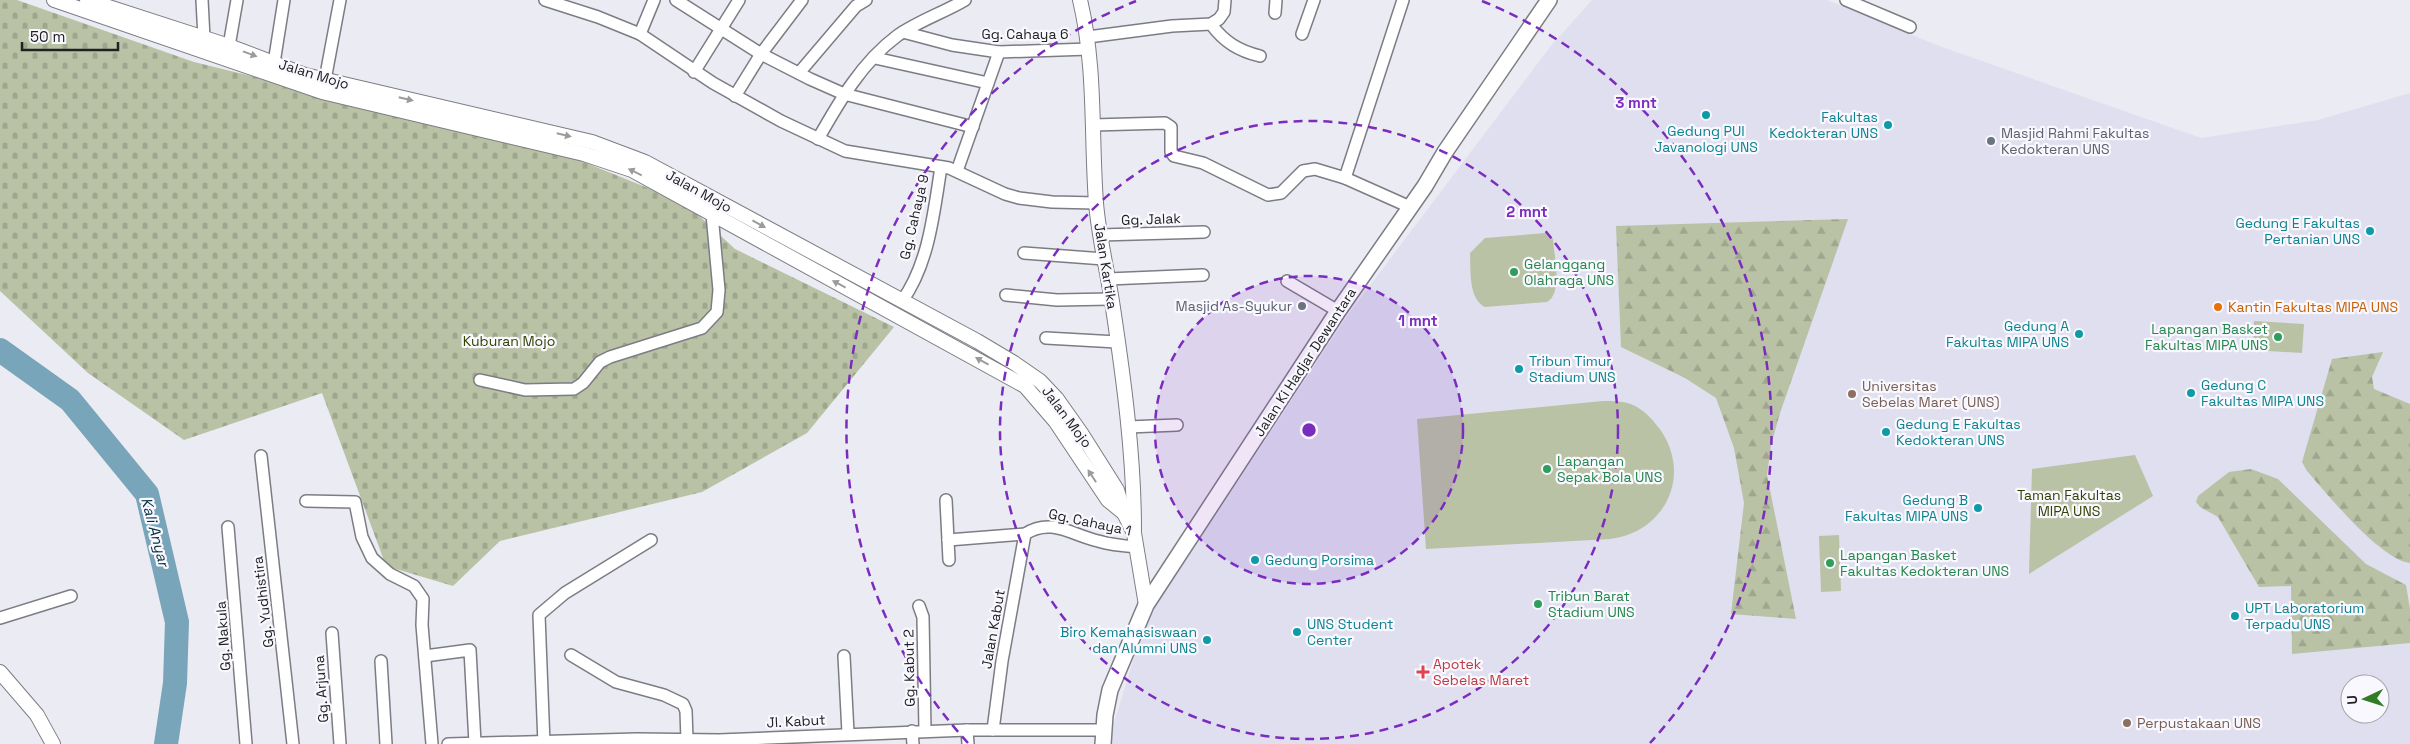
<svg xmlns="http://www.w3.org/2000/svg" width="2410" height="744" font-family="'Space Grotesk',sans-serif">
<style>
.built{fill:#dfdfef;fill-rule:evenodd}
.green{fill:#b9c2a5}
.forest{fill:url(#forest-firs)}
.cemetery{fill:url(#cemetery-stones)}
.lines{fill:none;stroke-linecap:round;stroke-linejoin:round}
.river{stroke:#78a5b9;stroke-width:24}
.minor-casing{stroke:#7c7c84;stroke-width:14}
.tertiary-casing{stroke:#7c7c84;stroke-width:16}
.secondary-casing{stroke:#7c7c84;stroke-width:18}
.minor{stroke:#fff;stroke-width:11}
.tertiary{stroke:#fff;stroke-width:14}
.secondary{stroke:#fff;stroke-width:15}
.oneway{fill:#9b9b9c}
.ring{fill:none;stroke:#7b2cbf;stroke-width:2.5;stroke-dasharray:9 6}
.culture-dot{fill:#0f9aa8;stroke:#f8f8fe;stroke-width:2}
.worship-dot{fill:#6b7280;stroke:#f8f8fe;stroke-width:2}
.leisure-dot{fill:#2e9e5b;stroke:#f8f8fe;stroke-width:2}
.food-dot{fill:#e8710a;stroke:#f8f8fe;stroke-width:2}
.education-dot{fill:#8d6e63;stroke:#f8f8fe;stroke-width:2}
.health-dot{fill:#e0444e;stroke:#f8f8fe;stroke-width:2}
.labels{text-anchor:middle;stroke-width:4.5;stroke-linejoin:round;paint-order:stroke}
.street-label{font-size:14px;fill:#212124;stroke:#f8f8fe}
.culture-label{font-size:14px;fill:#0d838f;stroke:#f8f8fe;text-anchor:start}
.worship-label{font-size:14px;fill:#5b616d;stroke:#f8f8fe;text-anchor:start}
.leisure-label{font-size:14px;fill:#27864d;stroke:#f8f8fe;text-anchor:start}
.food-label{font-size:14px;fill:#c56008;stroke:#f8f8fe;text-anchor:start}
.park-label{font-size:14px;fill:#344100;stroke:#f8f8fe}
.education-label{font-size:14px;fill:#785e54;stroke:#f8f8fe;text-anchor:start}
.health-label{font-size:14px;fill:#be3a42;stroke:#f8f8fe;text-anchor:start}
.water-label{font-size:15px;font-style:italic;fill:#052f3e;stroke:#f8f8fe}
.centre{fill:#7b2cbf;stroke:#f8f8fe;stroke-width:2.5}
.ring-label{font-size:15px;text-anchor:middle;font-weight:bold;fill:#7b2cbf;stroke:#f8f8fe;stroke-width:4.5;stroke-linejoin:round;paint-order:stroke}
</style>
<defs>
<pattern id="forest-firs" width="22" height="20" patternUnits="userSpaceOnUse" patternTransform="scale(1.25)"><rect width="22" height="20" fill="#b9c2a5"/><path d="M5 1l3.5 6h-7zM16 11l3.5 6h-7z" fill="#9fa68e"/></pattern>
<pattern id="cemetery-stones" width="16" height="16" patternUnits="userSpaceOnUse" patternTransform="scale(1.25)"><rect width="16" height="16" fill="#b9c2a5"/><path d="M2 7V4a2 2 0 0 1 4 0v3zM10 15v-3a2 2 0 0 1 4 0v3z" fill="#9fa68e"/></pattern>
</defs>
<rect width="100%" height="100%" fill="#ebebf3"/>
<!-- built -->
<path class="built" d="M1592,0h235l112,46 262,92 117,-18 92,-27v651h-1298l-2,-8 35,-114 205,-310 200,-265zM2350,684h30v30h-30z"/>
<!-- green -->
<g class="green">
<path d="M1546,233l7,6c1,16 10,55 -6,63l-62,5c-17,-9 -14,-36 -15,-54l15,-15z"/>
<polygon points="2254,321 2304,324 2302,353 2252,350"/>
<path d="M1603,401c9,0 22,0 30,4 11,5 19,14 26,23 34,46 7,104 -49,111l-184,10 -9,-130z"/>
<polygon points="2135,455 2153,496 2029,574 2032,469"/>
<polygon points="1839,535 1841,591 1821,592 1819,536"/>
</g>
<!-- forest -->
<g class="forest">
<polygon points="1848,219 1780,413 1771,445 1767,475 1796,619 1731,614 1744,503 1734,448 1716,398 1685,378 1621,347 1616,226"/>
<path d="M2383,352l-11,25 2,12 36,15v159c-29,-3 -83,-69 -103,-92l-5,-9 30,-103z"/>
<polygon points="2251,469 2278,479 2366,564 2406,585 2410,609 2410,643 2292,654 2291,586 2259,587 2218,517 2200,507 2196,502 2198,496 2229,472"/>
</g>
<!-- cemetery -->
<polygon class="cemetery" points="0,0 17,0 194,62 554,150 648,188 675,200 694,211 735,249 894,327 807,433 702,492 500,541 453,586 386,566 322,393 184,440 88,373 0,291"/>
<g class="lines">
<!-- river -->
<polyline class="river" points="0,350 70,400 147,494 177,622 175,683 166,744"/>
<!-- minor casing -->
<g class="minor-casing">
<g id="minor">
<polyline points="202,0 204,38"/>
<polyline points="545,0 598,17 640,34 713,83 781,121 845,151 949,168 1005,194 1019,198 1052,202 1096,203"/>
<polyline points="676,0 761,54 810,79 844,94 973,127"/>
<polyline points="1846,0 1910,27"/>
<polyline points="1275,13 1276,0"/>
<path d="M1211,24c13,18 28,27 49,32"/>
<polyline points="903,32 952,45 999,52 1089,49"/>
<polyline points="640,34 654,0"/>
<polyline points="1302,34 1314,0"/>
<polyline points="1088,37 1172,26 1211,24 1219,19 1224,12 1225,0"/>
<polyline points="229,46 237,0"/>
<polyline points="875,58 988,83"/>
<polyline points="274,63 284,0"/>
<polyline points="694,72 739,0"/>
<polyline points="799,73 856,6 866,0"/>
<polyline points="325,80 340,0"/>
<polyline points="735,96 761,54 802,0"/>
<polyline points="1093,125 1165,123 1171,127 1171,152 1174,156 1203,163 1268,195 1281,193 1303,171 1315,169 1345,178 1410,207"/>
<path d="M818,139c21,-37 44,-77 79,-103 21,-15 46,-23 68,-36"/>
<polyline points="957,171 999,52"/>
<polyline points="1345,178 1403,0"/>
<polyline points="1100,235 1204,232"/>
<polyline points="1024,253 1104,259"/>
<polyline points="1108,279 1203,275"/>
<polyline points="1287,281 1338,311"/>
<polyline points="1006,295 1057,300 1111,299"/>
<path d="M902,301c27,-37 32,-90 39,-134"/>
<polyline points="1046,338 1117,342"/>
<polyline points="480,380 525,390 574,389 583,383 600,362 610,357 702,328 717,312 719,290 712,214"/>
<polyline points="1128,427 1177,425"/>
<polyline points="261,456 293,744"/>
<polyline points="946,500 949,560"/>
<polyline points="306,501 355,502 362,537 372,558 390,574 414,586 423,599 422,625 432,744"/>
<polyline points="228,527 246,744"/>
<path d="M948,540l77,-6c26,-17 47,1 73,7 13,4 26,5 39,6"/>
<polyline points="919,606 923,617 925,731"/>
<polyline points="0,618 71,596"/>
<polyline points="332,633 340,744"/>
<polyline points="571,655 616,682 664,695 683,704 686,711 687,740"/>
<polyline points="425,656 470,650 475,743"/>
<polyline points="844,656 848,733"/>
<polyline points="381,661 386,744"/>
<polyline points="967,730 968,744"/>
<polyline points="993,730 1002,661 1025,534"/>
<polyline points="912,731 913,744"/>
<polyline points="448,744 637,739 719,740 967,730 1103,730"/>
<polyline points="544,744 539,615 565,593 651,540"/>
</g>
</g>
<!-- tertiary casing -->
<g class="tertiary-casing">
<g id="tertiary">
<polyline points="54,0 322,92 584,154 632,170 1025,386 1056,422 1108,500 1124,513"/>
<polyline points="87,0 229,46 305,75 592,142 645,162 977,341 1014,363 1040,381 1057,399 1081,433 1117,490 1124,513 1134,533 1146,605"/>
<path d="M1080,0c16,67 11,135 16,203 3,36 12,70 17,105 11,73 21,148 21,222"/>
<polyline points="0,672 37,715 53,744"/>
</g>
</g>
<!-- secondary casing -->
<g class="secondary-casing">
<polyline id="secondary" points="1103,744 1105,715 1110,690 1146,605 1338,311 1425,186 1445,152 1549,0"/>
</g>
<!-- minor -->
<use href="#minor" class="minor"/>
<!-- tertiary -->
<use href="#tertiary" class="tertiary"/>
<!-- secondary -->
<use href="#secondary" class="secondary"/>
</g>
<!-- one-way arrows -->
<defs><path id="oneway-solid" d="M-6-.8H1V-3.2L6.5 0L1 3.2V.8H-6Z" transform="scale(1.25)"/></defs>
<g class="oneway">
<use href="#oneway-solid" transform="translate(250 54) rotate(20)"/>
<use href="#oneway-solid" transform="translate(406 99) rotate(13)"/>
<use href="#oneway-solid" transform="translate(564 135) rotate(13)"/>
<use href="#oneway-solid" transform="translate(635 172) rotate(-154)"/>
<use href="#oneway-solid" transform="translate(759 224) rotate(29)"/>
<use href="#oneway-solid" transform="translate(839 284) rotate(-152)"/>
<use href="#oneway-solid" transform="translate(982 361) rotate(-151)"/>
<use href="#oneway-solid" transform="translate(1092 476) rotate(-123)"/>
</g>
<!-- distance rings -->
<circle cx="1309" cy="430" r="154" fill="#7b2cbf" fill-opacity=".12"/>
<g class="ring">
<circle cx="1309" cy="430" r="154"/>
<circle cx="1309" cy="430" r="309"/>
<path d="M968 743A463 463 0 0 1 1136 1M1482 1A463 463 0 0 1 1650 743"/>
</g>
<!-- markers -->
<g class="culture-dot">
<circle cx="1706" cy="115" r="5"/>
<circle cx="1888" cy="125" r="5"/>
<circle cx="2370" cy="231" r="5"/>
<circle cx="2079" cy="334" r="5"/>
<circle cx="1519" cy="369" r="5"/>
<circle cx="2191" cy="393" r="5"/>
<circle cx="1886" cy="432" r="5"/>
<circle cx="1978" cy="508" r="5"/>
<circle cx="1255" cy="560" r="5"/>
<circle cx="2235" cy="616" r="5"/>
<circle cx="1297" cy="632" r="5"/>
<circle cx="1207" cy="640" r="5"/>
</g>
<g class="worship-dot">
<circle cx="1991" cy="141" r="5"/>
<circle cx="1302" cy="306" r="5"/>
</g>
<g class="leisure-dot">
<circle cx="1514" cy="272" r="5"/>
<circle cx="2278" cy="337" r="5"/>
<circle cx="1547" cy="469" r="5"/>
<circle cx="1830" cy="563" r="5"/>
<circle cx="1538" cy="604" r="5"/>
</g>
<circle class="food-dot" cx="2218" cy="307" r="5"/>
<g class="education-dot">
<circle cx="1852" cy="394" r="5"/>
<circle cx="2127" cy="723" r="5"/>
</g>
<path class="health-dot" d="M1420.5 664.5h5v5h5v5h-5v5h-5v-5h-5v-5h5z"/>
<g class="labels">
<!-- street labels -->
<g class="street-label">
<text x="1025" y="39">Gg. Cahaya 6</text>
<text transform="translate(314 74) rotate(17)" y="5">Jalan Mojo</text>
<text transform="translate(699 191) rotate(29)" y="5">Jalan Mojo</text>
<text transform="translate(914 217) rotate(-77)" y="5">Gg. Cahaya 9</text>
<text transform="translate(1151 219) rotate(-2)" y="5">Gg. Jalak</text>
<text transform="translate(1106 266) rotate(81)" y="5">Jalan Kartika</text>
<text transform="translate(1305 362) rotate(-57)" y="5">Jalan Ki Hadjar Dewantara</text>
<text transform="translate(1067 417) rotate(53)" y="5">Jalan Mojo</text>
<text transform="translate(1090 522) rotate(12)" y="5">Gg. Cahaya 1</text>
<text transform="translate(263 602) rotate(-97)" y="5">Gg. Yudhistira</text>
<text transform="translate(993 629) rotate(-80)" y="5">Jalan Kabut</text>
<text transform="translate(223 636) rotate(-94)" y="5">Gg. Nakula</text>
<text transform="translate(909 668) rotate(-91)" y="5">Gg. Kabut 2</text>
<text transform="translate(321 689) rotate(-94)" y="5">Gg. Arjuna</text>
<text transform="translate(796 721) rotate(-3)" y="5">Jl. Kabut</text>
</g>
<!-- culture labels -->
<g class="culture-label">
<text x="1878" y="122" text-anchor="end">Fakultas<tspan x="1878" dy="16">Kedokteran UNS</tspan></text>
<text x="1706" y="136" text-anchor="middle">Gedung PUI<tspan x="1706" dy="16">Javanologi UNS</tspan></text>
<text x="2360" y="228" text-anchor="end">Gedung E Fakultas<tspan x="2360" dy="16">Pertanian UNS</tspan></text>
<text x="2069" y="331" text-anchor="end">Gedung A<tspan x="2069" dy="16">Fakultas MIPA UNS</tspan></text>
<text x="1529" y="366">Tribun Timur<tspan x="1529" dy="16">Stadium UNS</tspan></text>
<text x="2201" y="390">Gedung C<tspan x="2201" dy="16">Fakultas MIPA UNS</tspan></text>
<text x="1896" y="429">Gedung E Fakultas<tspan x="1896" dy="16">Kedokteran UNS</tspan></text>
<text x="1968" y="505" text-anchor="end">Gedung B<tspan x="1968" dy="16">Fakultas MIPA UNS</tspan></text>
<text x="1265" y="565">Gedung Porsima</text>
<text x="2245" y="613">UPT Laboratorium<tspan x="2245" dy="16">Terpadu UNS</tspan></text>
<text x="1307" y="629">UNS Student<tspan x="1307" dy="16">Center</tspan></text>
<text x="1197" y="637" text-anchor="end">Biro Kemahasiswaan<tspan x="1197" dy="16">dan Alumni UNS</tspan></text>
</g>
<!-- worship labels -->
<g class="worship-label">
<text x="2001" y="138">Masjid Rahmi Fakultas<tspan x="2001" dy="16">Kedokteran UNS</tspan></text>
<text x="1292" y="311" text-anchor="end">Masjid As-Syukur</text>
</g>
<!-- leisure labels -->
<g class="leisure-label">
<text x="1524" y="269">Gelanggang<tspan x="1524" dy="16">Olahraga UNS</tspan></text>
<text x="2268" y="334" text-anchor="end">Lapangan Basket<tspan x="2268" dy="16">Fakultas MIPA UNS</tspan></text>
<text x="1557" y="466">Lapangan<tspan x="1557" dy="16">Sepak Bola UNS</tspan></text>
<text x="1840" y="560">Lapangan Basket<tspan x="1840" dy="16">Fakultas Kedokteran UNS</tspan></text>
<text x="1548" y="601">Tribun Barat<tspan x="1548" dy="16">Stadium UNS</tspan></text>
</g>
<!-- food labels -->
<g class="food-label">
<text x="2228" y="312">Kantin Fakultas MIPA UNS</text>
</g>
<!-- park labels -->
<g class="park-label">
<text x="509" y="346">Kuburan Mojo</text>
<text x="2069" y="500">Taman Fakultas<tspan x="2069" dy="16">MIPA UNS</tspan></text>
</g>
<!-- education labels -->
<g class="education-label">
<text x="1862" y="391">Universitas<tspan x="1862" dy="16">Sebelas Maret (UNS)</tspan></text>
<text x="2137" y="728">Perpustakaan UNS</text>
</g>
<!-- health labels -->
<g class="health-label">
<text x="1433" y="669">Apotek<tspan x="1433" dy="16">Sebelas Maret</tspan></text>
</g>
<!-- water labels -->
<g class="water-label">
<text transform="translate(155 532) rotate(75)" y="5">Kali Anyar</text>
</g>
</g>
<circle cx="1309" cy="430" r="8" class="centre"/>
<g class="ring-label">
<text x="1636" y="108">3 mnt</text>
<text x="1527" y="217">2 mnt</text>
<text x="1418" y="326">1 mnt</text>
</g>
<!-- north arrow -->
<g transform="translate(2365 699) rotate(266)"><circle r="24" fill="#f8f8fe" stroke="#a2a2a7"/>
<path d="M0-4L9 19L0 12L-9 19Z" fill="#317c24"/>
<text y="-8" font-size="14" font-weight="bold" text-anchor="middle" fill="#212124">U</text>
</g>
<!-- scale -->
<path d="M22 42v8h96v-8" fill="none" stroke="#212124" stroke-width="2.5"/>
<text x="30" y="42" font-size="15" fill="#212124" stroke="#f8f8fe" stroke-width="4" paint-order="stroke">50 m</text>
</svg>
